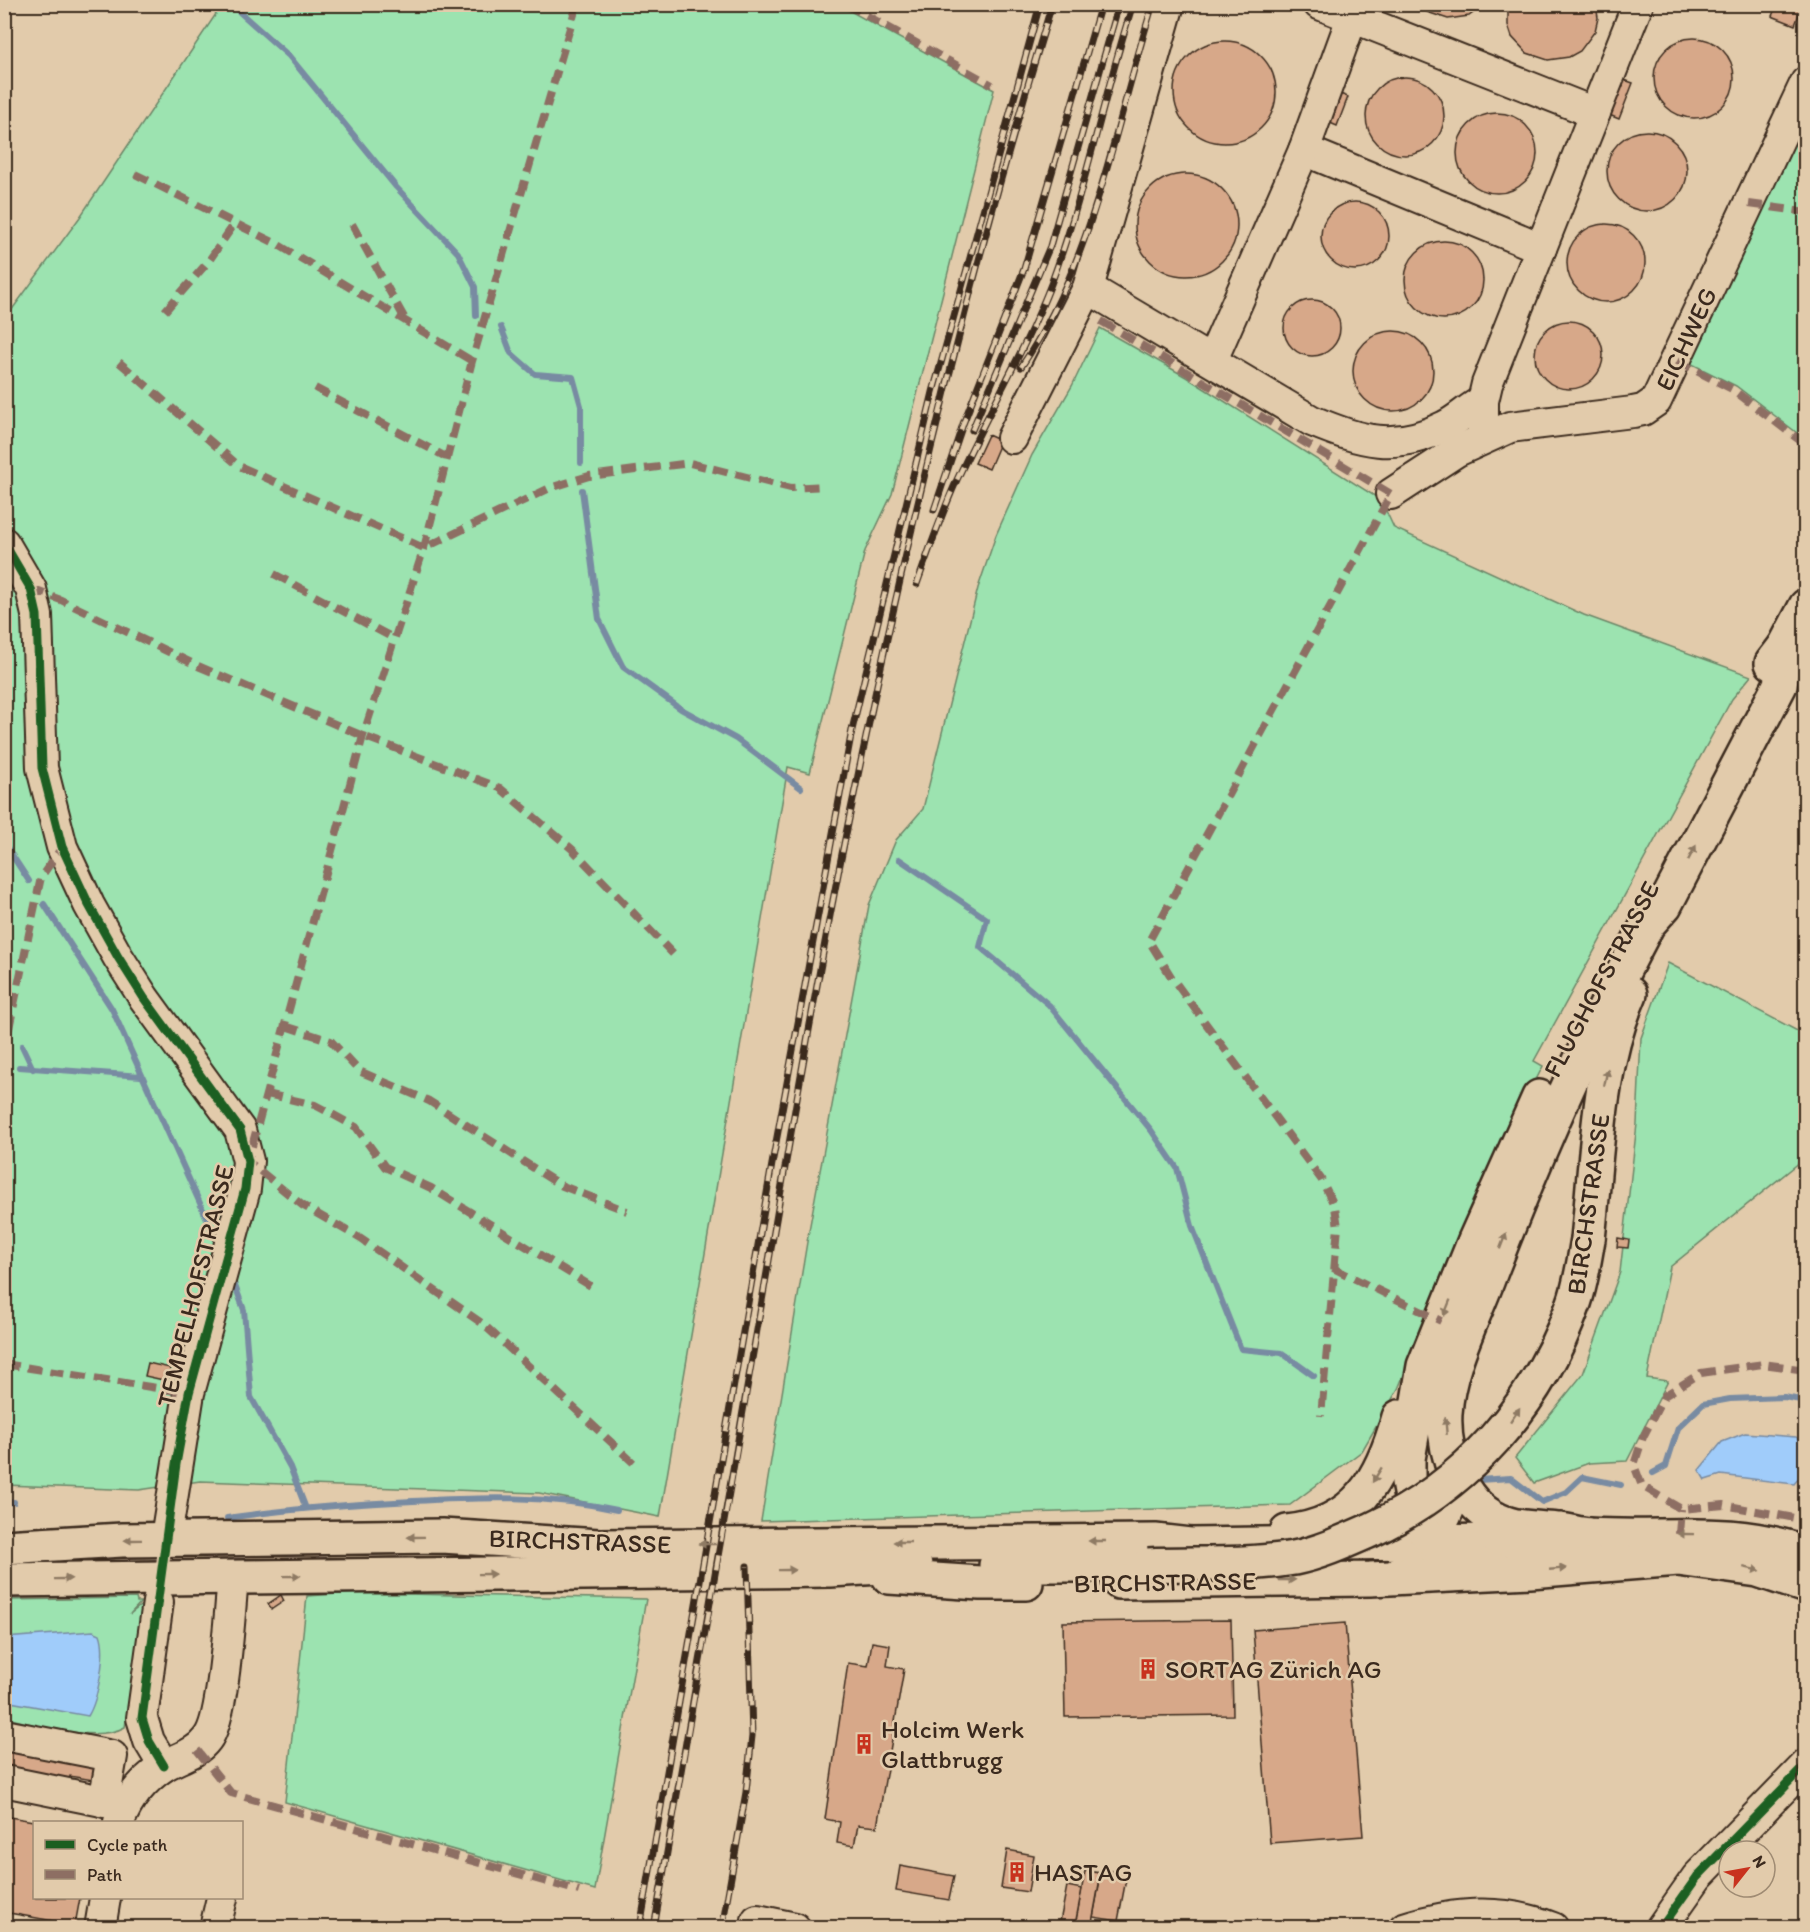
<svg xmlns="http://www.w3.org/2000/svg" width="1810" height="1932" font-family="Itim,sans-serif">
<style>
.green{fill:#9ce3b0;stroke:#6c8667;stroke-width:1.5}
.water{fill:#a0ccfa;stroke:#788ba2;stroke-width:1.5}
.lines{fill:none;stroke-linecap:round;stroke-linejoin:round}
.stream{stroke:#788ba2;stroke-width:6}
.building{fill:#d7a889;stroke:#3b2a1e;stroke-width:1.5}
.minor-casing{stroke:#3b2a1e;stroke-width:34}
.major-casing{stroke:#3b2a1e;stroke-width:38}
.minor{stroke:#e2cbab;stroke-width:30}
.major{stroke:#e2cbab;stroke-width:33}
.rail-casing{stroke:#3b2a1e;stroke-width:7}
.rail{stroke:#e2cbab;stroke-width:4.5;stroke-dasharray:14;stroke-linecap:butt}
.major-bridge-casing{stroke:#3b2a1e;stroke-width:38;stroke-linecap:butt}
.major-bridge{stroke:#e2cbab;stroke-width:33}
.quiet{stroke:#8d6e63;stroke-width:8;stroke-dasharray:15 8;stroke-linecap:butt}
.cycleway-casing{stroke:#e2cbab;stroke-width:13}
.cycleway{stroke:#1b5e20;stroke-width:9}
.oneway{fill:#8e7a64}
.labels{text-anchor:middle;stroke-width:5;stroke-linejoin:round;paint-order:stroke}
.street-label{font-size:26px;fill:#3b2a1e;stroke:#e2cbab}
.poi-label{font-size:26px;fill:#3b2a1e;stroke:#e2cbab;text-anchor:start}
</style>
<rect width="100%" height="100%" fill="#e2cbab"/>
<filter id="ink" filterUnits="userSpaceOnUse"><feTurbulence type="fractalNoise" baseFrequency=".0167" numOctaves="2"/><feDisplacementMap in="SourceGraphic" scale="12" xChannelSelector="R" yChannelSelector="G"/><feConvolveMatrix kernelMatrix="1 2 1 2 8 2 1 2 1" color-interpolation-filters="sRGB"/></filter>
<g filter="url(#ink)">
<!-- green -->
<g class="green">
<polygon points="222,5 850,5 848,10 994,90 892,494 865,551 810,773 788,767 660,1517 539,1493 200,1481 139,1490 5,1485 5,319 80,217"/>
<polygon points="1805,103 1805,439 1736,386 1686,361"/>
<polygon points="1100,328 1186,377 1381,500 1394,528 1584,615 1751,676 1732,699 1534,1061 1543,1066 1477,1195 1398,1389 1362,1451 1290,1505 761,1521 808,1236 869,905 896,840 923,809 978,588 996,535 1032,455 1072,386"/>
<polygon points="1668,963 1805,1035 1805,1158 1670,1267 1647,1378 1668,1381 1627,1461 1589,1463 1534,1483 1515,1458 1583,1374 1620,1272 1637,1124 1641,1038"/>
<polygon points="354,1593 646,1599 595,1890 285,1802 307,1596"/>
<path d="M136,1598l1,4h4l-11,12 14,-11 -19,124c-30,17 -88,-3 -120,-9l-1,-118z"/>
</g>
<!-- water -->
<g class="water">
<polygon points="1745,1433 1796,1437 1804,1443 1805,1471 1794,1484 1721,1475 1705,1480 1699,1470 1722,1442"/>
<path d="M93,1631l7,3c7,18 -2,66 -12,82l-83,-15v-63z"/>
</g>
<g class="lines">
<!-- stream -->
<g class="stream">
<polyline points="238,4 235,8 289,56 396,187 458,253 475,287 476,316"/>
<polyline points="501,327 511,353 535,374 573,377 581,406 581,463"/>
<polyline points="582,490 599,619 623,667 681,709 736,739 801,788"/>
<polyline points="4,843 29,881"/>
<polyline points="899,859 987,919 980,947 1049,1005 1151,1130 1177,1168 1192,1226 1241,1349 1282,1353 1314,1376"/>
<polyline points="44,904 112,1009 213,1232"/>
<polyline points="22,1046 33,1069"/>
<polyline points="19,1067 141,1076"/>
<polyline points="234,1283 244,1310 251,1397 290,1467 305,1506"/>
<polyline points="1653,1473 1666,1466 1678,1428 1703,1404 1730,1399 1784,1397 1806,1401"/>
<polyline points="1478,1480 1511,1478 1542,1502 1566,1492 1582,1477 1621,1485"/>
<polyline points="4,1503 14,1502"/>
<path d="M227,1518c62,-9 124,-14 186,-17 70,-4 136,-6 204,9"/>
</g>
</g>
<!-- building -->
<g class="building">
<polygon points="1419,4 1485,4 1469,16 1448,19 1427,12"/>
<polygon points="1508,4 1596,4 1598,18 1595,31 1580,51 1569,57 1548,60 1527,53 1512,37 1508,25"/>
<polygon points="1777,4 1803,4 1795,25 1772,16"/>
<circle cx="1694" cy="78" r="40"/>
<circle cx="1225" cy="92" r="51"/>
<circle cx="1405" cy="116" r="39"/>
<polygon points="1616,77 1633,83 1619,119 1602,112"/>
<polygon points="1332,91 1348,97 1337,126 1321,119"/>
<circle cx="1497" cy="153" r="40"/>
<circle cx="1647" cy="171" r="40"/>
<circle cx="1186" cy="225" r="51"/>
<circle cx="1355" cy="236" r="34"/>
<circle cx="1606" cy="263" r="39"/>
<circle cx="1444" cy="280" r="39"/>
<circle cx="1312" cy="328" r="28"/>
<circle cx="1569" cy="355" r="34"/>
<circle cx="1393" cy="371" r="40"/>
<polygon points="988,435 1001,441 989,469 975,463"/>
<polygon points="1618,1238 1629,1240 1628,1248 1617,1247"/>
<polygon points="148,1363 170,1368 168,1381 145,1376"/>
<polygon points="281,1595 284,1601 272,1609 268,1604"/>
<polygon points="1231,1620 1233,1715 1065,1717 1063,1622"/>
<polygon points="1345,1623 1363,1836 1270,1843 1253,1630"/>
<polygon points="872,1642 890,1645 887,1666 904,1669 877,1827 858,1825 854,1846 837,1843 840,1822 825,1819 848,1663 868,1666"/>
<polygon points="4,1738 97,1761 93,1780 70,1776 69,1783 4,1770"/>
<polygon points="4,1816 39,1822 34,1822 34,1898 80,1898 75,1925 4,1912"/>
<polygon points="1007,1850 1034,1855 1028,1892 1001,1888"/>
<polygon points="900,1866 954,1876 949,1900 896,1891"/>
<polygon points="1102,1869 1127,1874 1118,1921 1093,1917"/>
<polygon points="1085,1871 1101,1873 1091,1928 1075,1925"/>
<polygon points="1067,1886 1082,1889 1075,1925 1060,1922"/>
</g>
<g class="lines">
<!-- minor casing -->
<g class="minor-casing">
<g id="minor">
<polyline points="1319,4 1595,113"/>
<polyline points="1304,150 1541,248"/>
<path d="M1088,288l224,133c49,20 83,31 133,5 13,-6 24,-18 38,-25"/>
<polyline points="1212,360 1304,150 1357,4"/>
<polyline points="1012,438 1088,288 1169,4"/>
<polyline points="1483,438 1483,401 1487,384 1638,4"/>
<polyline points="1391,494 1457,451 1510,427 1633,412 1643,410 1656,401 1806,82"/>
<polyline points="4,543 31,589 37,615 42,768 62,847 89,905 118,957 144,998 240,1130 248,1161 245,1189 189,1393 168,1525"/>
<path d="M1392,1578c38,-30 54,-51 67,-98"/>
<polyline points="158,1602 142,1718 149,1741 164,1766"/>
<polyline points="4,1735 112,1756 104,1802"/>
<polyline points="4,1781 122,1805"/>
<path d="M119,1822c9,-23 24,-42 45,-56 15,-9 32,-12 43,-27 17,-20 23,-130 26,-163"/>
<polyline points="757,1920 795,1928"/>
<polyline points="100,1928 105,1898"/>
<polyline points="215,1928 222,1898"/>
<path d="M1404,1928c51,-16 98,-20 149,0"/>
<polyline points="1661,1928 1697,1877 1806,1765"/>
</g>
</g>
<!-- major casing -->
<g class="major-casing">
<g id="major">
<path d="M1785,646l-5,39 -115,220 -17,19c-62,116 -113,233 -160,355 -16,43 -40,87 -43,134 -2,40 14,89 53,107 18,9 42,8 62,10 9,1 19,4 29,5 76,5 141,-9 217,18"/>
<polyline points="1772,663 1785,646 1806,606"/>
<path d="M1588,1239c9,-81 9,-169 42,-245"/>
<path d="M1287,1532c70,-7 95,-54 112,-115"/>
<polyline points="4,1547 122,1540 442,1536 599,1546 1155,1541 1190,1545 1565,1540 1588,1535"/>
<polyline points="996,1565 1148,1565"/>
<polyline points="1500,1571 1456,1558 1433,1541 1423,1529 1412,1503 1408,1482 1408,1459 1424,1366 1475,1240 1539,1097"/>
<polyline points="889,1577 980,1583 1026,1583"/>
<polyline points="4,1580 830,1570 915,1565"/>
<polyline points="1119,1582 1370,1579 1530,1571 1678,1559 1758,1570 1806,1586"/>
</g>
</g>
<!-- minor -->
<use href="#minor" class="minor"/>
<!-- major -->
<use href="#major" class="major"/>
<!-- rail casing -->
<g class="rail-casing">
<g id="rail">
<path d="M1021,367c74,-108 93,-240 132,-363"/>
<polyline points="972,430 1050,246 1119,4"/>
<polyline points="934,510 963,424 1024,269 1101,4"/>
<path d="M917,584c14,-39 27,-78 45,-115 29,-62 64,-121 89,-185 34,-91 52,-187 82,-280"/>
<polyline points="640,1928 772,1164 852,730 933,392 1040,4"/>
<path d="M654,1928c35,-202 70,-403 104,-604 31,-178 60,-357 97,-534 54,-265 118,-527 197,-786"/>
<polyline points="722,1928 746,1792 752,1736 747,1566"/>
</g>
</g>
<!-- rail -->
<use href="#rail" class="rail"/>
<!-- major-bridge casing -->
<g class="major-bridge-casing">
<path id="major-bridge" d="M1148,1565c48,-2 98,1 146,-7 26,-5 52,-17 77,-28 96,-45 166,-124 202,-224 8,-21 11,-45 15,-67"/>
</g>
<!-- major-bridge -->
<use href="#major-bridge" class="major-bridge"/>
<!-- quiet -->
<g class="quiet">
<polyline points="577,4 472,361 424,548 363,736 248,1161 302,1205 361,1239 483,1324 637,1466"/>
<polyline points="846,4 992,85"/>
<polyline points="135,174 277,244 472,361"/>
<polyline points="1749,204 1806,212"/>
<polyline points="352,224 405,319"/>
<polyline points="165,311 208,262 235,223"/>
<polyline points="1101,321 1391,494 1149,941 1172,978 1321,1179 1335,1207 1338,1227 1321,1416"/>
<polyline points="1677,361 1732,389 1806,445"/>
<polyline points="119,362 239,466 424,548 550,488 589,476 690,463 791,488 825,486"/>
<polyline points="315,388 446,457"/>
<polyline points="274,574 395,639"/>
<polyline points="31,589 61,600 198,666 363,736 500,788 572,849 673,954"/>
<polyline points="285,1026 331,1041 359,1071 429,1101 560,1185 627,1211"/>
<polyline points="4,1052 41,877 62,847"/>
<polyline points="267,1094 315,1105 356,1127 385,1167 431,1188 594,1288"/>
<polyline points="1333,1268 1441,1321"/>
<polyline points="4,1364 189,1393"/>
<polyline points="1806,1370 1763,1364 1701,1373 1664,1396 1643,1437 1634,1465 1642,1486 1681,1509 1724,1505 1806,1520"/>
<polyline points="1679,1534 1681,1509"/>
<polyline points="197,1750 231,1793 579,1891"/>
</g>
<!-- cycleway casing -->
<g class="cycleway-casing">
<g id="cycleway">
<polyline points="4,543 31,589 37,615 42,768 62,847 89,905 118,957 144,998 240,1130 248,1161 245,1189 189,1393 176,1464 142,1718 149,1741 164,1766"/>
<polyline points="1661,1928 1697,1877 1806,1765"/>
</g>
</g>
<!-- cycleway -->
<use href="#cycleway" class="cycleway"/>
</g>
<!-- one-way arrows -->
<defs><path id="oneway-solid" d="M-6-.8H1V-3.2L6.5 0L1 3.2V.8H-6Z" transform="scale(1.5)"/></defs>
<g class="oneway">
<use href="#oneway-solid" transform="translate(1692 853) rotate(-62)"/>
<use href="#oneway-solid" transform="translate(1606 1077) rotate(-78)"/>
<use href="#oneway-solid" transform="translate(1503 1241) rotate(-69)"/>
<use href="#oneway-solid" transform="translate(1447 1308) rotate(112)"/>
<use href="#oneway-solid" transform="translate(1515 1415) rotate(-57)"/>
<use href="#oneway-solid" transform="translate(1446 1426) rotate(-95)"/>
<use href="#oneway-solid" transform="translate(1377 1475) rotate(122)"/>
<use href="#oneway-solid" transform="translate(1686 1534) rotate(-179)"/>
<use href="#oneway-solid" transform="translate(416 1537) rotate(179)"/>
<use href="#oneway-solid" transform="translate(133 1540) rotate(179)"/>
<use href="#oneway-solid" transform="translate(1097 1541) rotate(180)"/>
<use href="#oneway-solid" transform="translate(902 1542) rotate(180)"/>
<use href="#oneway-solid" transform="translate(707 1544) rotate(180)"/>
<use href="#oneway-solid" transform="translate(1558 1569) rotate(-5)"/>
<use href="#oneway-solid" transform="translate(1752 1569) rotate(12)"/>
<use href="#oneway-solid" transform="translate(787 1570) rotate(-1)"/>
<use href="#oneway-solid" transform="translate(487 1574) rotate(-1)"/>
<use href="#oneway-solid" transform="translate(292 1576) rotate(-1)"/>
<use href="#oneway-solid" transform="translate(63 1579) rotate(-1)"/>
<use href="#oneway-solid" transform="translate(1287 1580) rotate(-1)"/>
</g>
</g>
<!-- icons -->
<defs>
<g id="building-bare" transform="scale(1.62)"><path d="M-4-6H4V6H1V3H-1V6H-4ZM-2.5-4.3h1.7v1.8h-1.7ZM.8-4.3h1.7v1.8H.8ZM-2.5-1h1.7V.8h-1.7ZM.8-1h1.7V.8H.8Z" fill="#c8321e" stroke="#e2cbab" stroke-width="2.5" paint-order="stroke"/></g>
</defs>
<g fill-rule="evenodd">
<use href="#building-bare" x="1148" y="1669"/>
<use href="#building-bare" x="864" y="1744"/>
<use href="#building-bare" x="1017" y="1872"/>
</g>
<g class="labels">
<!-- street labels -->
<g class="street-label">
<text transform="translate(1686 339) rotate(-65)" y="9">EICHWEG</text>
<text transform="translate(1601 979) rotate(-62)" y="9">FLUGHOFSTRASSE</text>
<text transform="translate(1588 1204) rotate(-82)" y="9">BIRCHSTRASSE</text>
<text transform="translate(195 1286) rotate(-76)" y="9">TEMPELHOFSTRASSE</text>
<text transform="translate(580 1541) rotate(2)" y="9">BIRCHSTRASSE</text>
<text transform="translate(1165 1582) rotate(-1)" y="9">BIRCHSTRASSE</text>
</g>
<!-- poi labels -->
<g class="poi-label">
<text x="1165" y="1678">SORTAG Zürich AG</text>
<text x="881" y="1738">Holcim Werk<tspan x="881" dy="30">Glattbrugg</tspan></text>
<text x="1034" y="1881">HASTAG</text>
</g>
</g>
<!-- margin -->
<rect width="1810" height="1932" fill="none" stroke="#e2cbab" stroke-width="24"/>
<rect x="12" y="12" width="1786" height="1908" fill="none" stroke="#3b2a1e" stroke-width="2" filter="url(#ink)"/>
<!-- legend -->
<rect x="33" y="1821" width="210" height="78" fill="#e2cbab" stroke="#9f8b73" stroke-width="1.5"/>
<rect x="45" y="1840" width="30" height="9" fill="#1b5e20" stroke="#9f8b73" stroke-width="1.5"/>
<text x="87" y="1851" font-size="18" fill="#3b2a1e">Cycle path</text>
<rect x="45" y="1870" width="30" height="9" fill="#8d6e63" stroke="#9f8b73" stroke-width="1.5"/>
<text x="87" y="1881" font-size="18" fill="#3b2a1e">Path</text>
<!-- north arrow -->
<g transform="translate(1747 1869) rotate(59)"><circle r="28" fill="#e2cbab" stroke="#9f8b73" stroke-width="1.5"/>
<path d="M0-4.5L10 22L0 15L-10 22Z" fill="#c8321e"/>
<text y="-9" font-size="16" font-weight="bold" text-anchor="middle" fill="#3b2a1e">N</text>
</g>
</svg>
